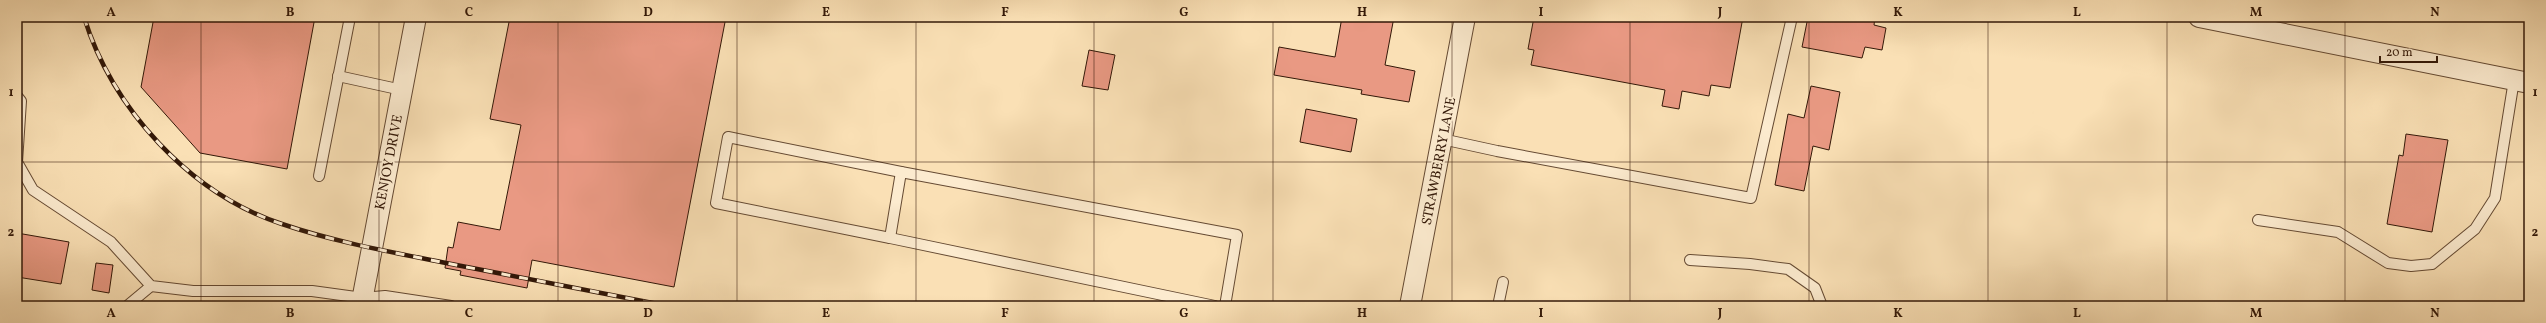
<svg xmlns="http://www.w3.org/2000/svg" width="2546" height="323" font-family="Vollkorn,serif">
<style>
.building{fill:#e99983;stroke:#331808}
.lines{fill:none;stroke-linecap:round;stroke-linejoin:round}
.lane-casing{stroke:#654a33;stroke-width:12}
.street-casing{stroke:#654a33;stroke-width:22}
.lane{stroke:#fcebcf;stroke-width:10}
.street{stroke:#fcebcf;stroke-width:20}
.rail-casing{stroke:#331808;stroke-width:4.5}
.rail{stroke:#fcebcf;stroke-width:3;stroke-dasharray:9;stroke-linecap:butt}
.grid{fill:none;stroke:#331808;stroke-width:1;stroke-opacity:0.55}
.labels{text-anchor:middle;stroke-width:3.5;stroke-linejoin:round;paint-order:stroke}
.street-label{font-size:14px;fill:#331808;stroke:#fcebcf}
.neatline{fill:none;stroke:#331808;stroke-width:1.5}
.grid-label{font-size:13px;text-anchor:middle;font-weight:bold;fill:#331808}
</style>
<rect width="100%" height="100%" fill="#fae0b5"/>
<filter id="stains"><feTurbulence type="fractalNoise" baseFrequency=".005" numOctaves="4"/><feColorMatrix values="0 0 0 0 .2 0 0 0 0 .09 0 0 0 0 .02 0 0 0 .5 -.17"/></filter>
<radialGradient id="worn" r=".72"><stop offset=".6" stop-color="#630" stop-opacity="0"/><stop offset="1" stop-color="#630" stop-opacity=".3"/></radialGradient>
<!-- building -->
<g class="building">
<polygon points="154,17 315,17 287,169 200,153 141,87"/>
<polygon points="510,17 726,17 674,287 532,260 527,288 460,275 461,271 445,268 448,247 453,248 458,222 500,230 521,125 490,119"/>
<polygon points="1342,17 1394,17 1385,65 1415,71 1409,102 1361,94 1362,90 1274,75 1279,47 1335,57"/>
<polygon points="1534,17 1743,17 1730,88 1711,85 1709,96 1682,91 1679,109 1662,106 1665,90 1531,65 1534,50 1528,49"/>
<polygon points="1808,17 1829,17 1851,21 1851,17 1875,17 1874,25 1886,28 1882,50 1865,47 1862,58 1802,47"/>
<polygon points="1089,50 1115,55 1108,90 1082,86"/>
<polygon points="1811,86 1840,92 1829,150 1813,146 1804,191 1775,185 1788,114 1804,118"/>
<polygon points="1306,109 1357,119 1351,152 1300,142"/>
<polygon points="2406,134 2448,140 2432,232 2387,224 2399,155 2403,156"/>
<polygon points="17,233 69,242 61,284 17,277"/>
<polygon points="96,263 113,265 109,293 92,290"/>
</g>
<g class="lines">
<!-- lane casing -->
<g class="lane-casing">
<g id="lane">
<polyline points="338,76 402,90"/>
<polyline points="17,96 21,101 17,162 33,190 111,242 151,286 193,291 312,291 363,298 385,296 451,306"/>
<polyline points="1442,139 1497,151 1751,198 1792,17"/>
<polyline points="319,176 350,17"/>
<polyline points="2258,220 2338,232 2388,263 2411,266 2432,264 2475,229 2495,198 2514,80"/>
<polyline points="890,238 716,203 728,137 901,172"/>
<polyline points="1690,260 1750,264 1788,269 1815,288 1822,306"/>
<polyline points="127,306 151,286"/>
<polyline points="1215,306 890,238 901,172 1237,235 1225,306"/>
<polyline points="1498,306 1503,282"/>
</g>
</g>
<!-- street casing -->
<g class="street-casing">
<g id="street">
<polyline points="2199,17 2529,83"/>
<polyline points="361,306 416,17"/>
<polyline points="1410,306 1465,17"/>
</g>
</g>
<!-- lane -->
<use href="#lane" class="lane"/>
<!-- street -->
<use href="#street" class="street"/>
<!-- rail casing -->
<g class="rail-casing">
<path id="rail" d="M84,17c28,91 106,177 198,207 53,18 109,28 164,39 72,14 145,28 217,42"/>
</g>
<!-- rail -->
<use href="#rail" class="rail"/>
</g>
<!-- grid -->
<path class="grid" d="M201,17v289M379,17v289M558,17v289M737,17v289M916,17v289M1094,17v289M1273,17v289M1452,17v289M1630,17v289M1809,17v289M1988,17v289M2167,17v289M2345,17v289M17,162h2512"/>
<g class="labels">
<!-- street labels -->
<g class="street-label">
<text transform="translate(1438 161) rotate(-79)" y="5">STRAWBERRY LANE</text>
<text transform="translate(388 162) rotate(-79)" y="5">KENJOY DRIVE</text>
</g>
</g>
<!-- margin -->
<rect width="2546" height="323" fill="none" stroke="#fae0b5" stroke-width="44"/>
<!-- scale -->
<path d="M2380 56v6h57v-6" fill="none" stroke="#331808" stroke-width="2"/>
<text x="2386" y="56" font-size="12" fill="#331808" stroke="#fcebcf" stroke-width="3" paint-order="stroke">20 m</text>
<rect x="22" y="22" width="2502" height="279" class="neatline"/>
<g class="grid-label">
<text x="111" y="16">A</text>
<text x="290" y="16">B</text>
<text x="469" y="16">C</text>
<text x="648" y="16">D</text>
<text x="826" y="16">E</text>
<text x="1005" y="16">F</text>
<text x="1184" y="16">G</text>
<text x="1362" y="16">H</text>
<text x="1541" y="16">I</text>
<text x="1720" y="16">J</text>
<text x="1898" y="16">K</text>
<text x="2077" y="16">L</text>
<text x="2256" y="16">M</text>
<text x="2435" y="16">N</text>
<text x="11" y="96">1</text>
<text x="2535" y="96">1</text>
<text x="11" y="236">2</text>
<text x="2535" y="236">2</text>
<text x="111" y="317">A</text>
<text x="290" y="317">B</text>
<text x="469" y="317">C</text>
<text x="648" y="317">D</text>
<text x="826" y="317">E</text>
<text x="1005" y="317">F</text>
<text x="1184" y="317">G</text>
<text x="1362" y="317">H</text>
<text x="1541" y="317">I</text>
<text x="1720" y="317">J</text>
<text x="1898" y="317">K</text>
<text x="2077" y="317">L</text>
<text x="2256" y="317">M</text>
<text x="2435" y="317">N</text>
</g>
<rect width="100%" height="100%" filter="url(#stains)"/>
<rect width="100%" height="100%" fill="url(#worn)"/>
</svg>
